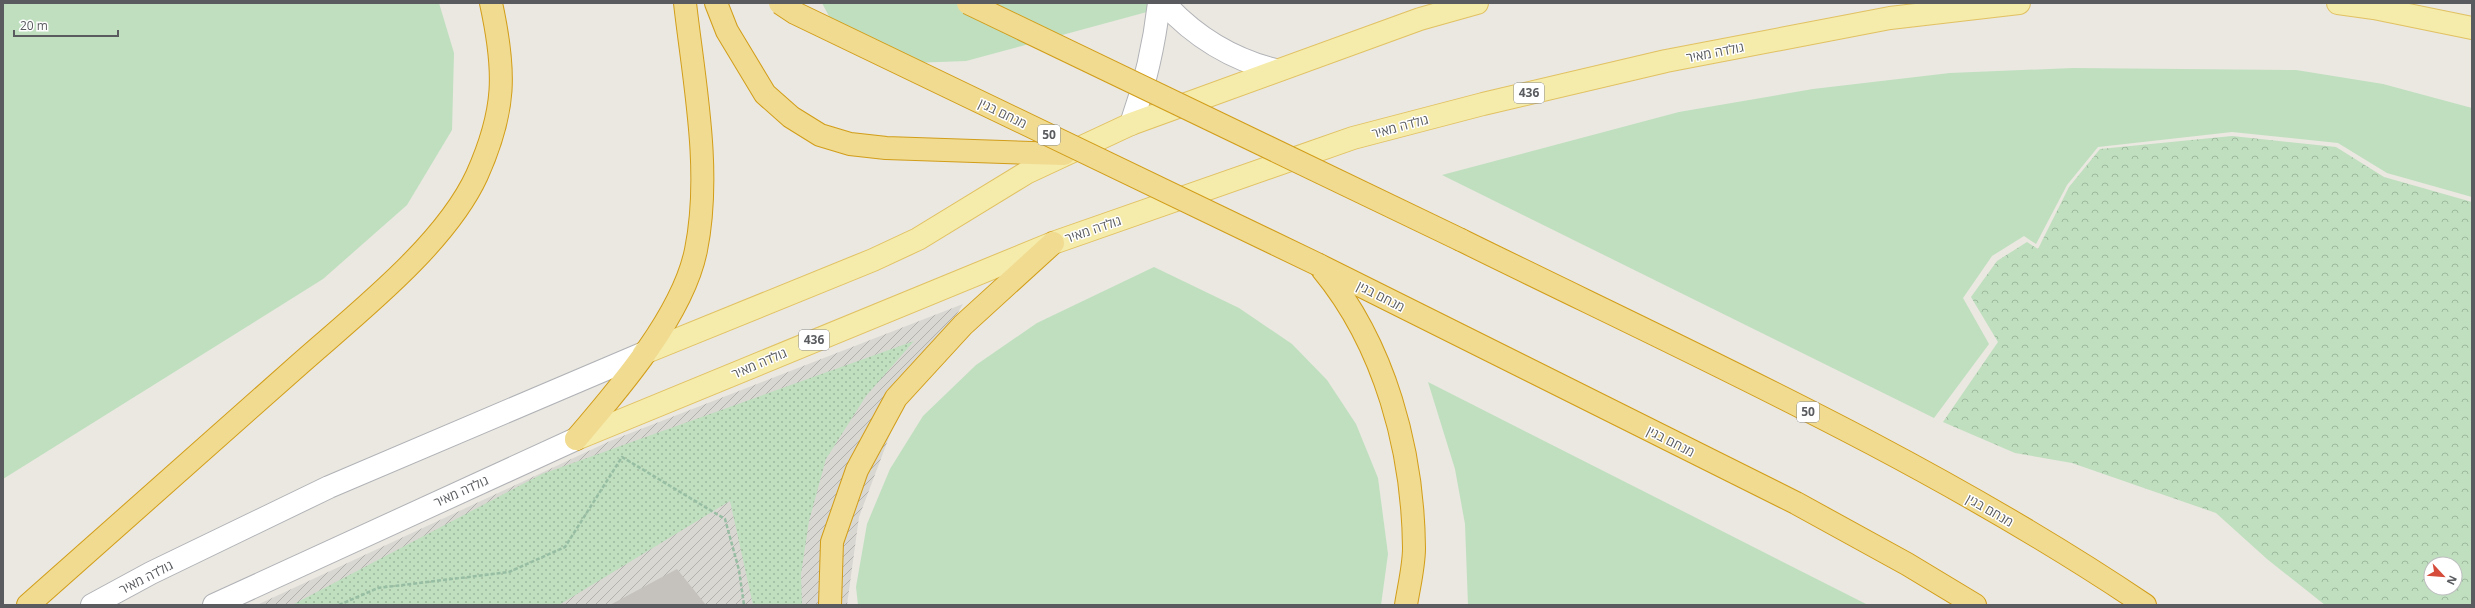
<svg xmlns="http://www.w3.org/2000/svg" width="2475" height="608" font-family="'Open Sans','Noto Sans Hebrew',sans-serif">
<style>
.industrial{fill:url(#industrial-furrows)}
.grass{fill:#bfdfbf}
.forest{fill:url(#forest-crowns);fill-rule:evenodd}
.park{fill:url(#park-dots)}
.building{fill:#c5c2bd}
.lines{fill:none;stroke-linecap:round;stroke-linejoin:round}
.street-casing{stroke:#b1b2b6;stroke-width:24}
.secondary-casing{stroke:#b0b2b6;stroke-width:24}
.primary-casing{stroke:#e1c162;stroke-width:24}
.highway-casing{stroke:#d29d18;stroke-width:24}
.path{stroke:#97bda3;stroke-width:2.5;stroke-dasharray:4 2;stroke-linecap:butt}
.street{stroke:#fff;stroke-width:22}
.secondary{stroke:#fff;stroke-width:22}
.primary{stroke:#f5ebaa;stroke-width:22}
.highway{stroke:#f0db91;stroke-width:22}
.highway-bridge-casing{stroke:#d29d18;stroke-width:24;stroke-linecap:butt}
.highway-bridge{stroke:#f0db91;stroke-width:22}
.labels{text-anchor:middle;stroke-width:3;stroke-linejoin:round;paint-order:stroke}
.shield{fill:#fff;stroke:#8b8c8f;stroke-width:1}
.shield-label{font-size:12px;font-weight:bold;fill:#595b5f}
.street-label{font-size:13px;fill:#595b5f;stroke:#fff}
</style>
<defs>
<pattern id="industrial-furrows" width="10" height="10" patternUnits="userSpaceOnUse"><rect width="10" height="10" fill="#d9d7d2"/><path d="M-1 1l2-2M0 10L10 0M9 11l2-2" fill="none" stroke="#b3b1ae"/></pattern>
<pattern id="forest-crowns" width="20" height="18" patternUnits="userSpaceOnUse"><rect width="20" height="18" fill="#bfdfbf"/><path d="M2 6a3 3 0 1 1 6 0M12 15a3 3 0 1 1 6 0" fill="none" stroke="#9eb89e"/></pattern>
<pattern id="park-dots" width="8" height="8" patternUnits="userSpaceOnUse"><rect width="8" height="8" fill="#bfdfbf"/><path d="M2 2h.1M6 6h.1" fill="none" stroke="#9eb89e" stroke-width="1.8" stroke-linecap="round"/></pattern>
</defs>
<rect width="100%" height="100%" fill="#eae8e0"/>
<!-- industrial -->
<polygon class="industrial" points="963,304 900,408 859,517 847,605 257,605 610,441"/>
<!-- grass -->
<g class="grass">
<polygon points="3,3 439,3 454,53 452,130 407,205 323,279 3,479"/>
<polygon points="822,3 1180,3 966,61 911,63 832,22"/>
<polygon points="2073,68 2296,70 2383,84 2472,108 2472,197 2387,173 2338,143 2232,132 2098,147 2067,185 2036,244 2024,236 1992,256 1963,298 1989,344 1934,418 1442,175 1679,112 1813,89 1950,73"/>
<polygon points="1154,267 1239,308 1292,344 1327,380 1356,424 1378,478 1388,554 1381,605 858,605 856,587 867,524 890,469 923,416 976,365 1037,323"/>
<polygon points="1428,382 1868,605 1468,605 1465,524 1455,469"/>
</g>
<!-- forest -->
<path class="forest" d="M2232,136l104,11 48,30 88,25v403h-147l-58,-46 -51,-46 -144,-50 -57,-10 -72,-31 55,-80 -27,-45 26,-36 30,-19 11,7 31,-62 31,-38zM2431,564h24v24h-24z"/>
<!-- park -->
<polygon class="park" points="914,341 866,396 826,459 809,521 801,574 802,605 753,605 730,501 559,605 292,605 542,474"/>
<!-- building -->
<polygon class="building" points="677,569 706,605 610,605"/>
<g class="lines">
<!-- street casing -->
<g class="street-casing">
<g id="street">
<path d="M1164,3c31,34 67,56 111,67"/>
<path d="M1131,124c15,-42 23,-77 28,-121"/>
</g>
</g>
<!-- secondary casing -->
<g class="secondary-casing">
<g id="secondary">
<polyline points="92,605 151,573 329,487 644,353"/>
<polyline points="214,605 576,439"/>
</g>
</g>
<!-- primary casing -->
<g class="primary-casing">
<g id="primary">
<polyline points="2338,3 2374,8 2472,28"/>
<polyline points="644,353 873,260 918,239 1026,173 1131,124 1420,19 1477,3"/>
<polyline points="576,439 1053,243 1353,138 1483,104 1666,61 1890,18 2019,3"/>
</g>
</g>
<!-- highway casing -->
<g class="highway-casing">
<g id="highway">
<polyline points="716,3 727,31 765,94 791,117 820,135 850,144 886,148 1064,154"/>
<path d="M1461,240c231,114 469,220 684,365"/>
<polyline points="1319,265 1796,503 1907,564 1975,605"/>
<path d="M1322,269c63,76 91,181 92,279 0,18 -5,38 -8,57"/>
<path d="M576,439c43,-50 107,-124 120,-189 16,-79 -2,-168 -11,-247"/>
<path d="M28,605c89,-78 177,-157 265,-235 59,-53 151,-123 184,-195 29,-65 29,-103 14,-172"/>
<polyline points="830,605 832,542 857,470 896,398 963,325 1053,243"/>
</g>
</g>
<!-- path -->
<polyline class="path" points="339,605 378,588 509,572 565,547 622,457 725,519 739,570 744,605"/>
<!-- street -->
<use href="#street" class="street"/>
<!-- secondary -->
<use href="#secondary" class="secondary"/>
<!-- primary -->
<use href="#primary" class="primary"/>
<!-- highway -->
<use href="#highway" class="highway"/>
<!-- highway-bridge casing -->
<g class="highway-bridge-casing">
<g id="highway-bridge">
<polyline points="780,3 795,13 1319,265"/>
<polyline points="968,3 1461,240"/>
</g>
</g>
<!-- highway-bridge -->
<use href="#highway-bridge" class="highway-bridge"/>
</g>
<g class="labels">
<!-- shield labels -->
<g class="shield">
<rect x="1514" y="83" width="30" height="20" rx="3"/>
<rect x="1038" y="125" width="22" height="20" rx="3"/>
<rect x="799" y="330" width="30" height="20" rx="3"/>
<rect x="1797" y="402" width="22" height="20" rx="3"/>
</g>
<g class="shield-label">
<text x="1529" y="97">436</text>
<text x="1049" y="139">50</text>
<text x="814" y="344">436</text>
<text x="1808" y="416">50</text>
</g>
<!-- street labels -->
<g class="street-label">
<text transform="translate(1715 52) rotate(-11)" y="5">גולדה מאיר</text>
<text transform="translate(1003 113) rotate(26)" y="5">מנחם בגין</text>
<text transform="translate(1400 126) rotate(-15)" y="5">גולדה מאיר</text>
<text transform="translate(1093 229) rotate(-19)" y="5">גולדה מאיר</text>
<text transform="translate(1381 296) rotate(27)" y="5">מנחם בגין</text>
<text transform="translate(759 363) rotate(-23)" y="5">גולדה מאיר</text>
<text transform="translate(1671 441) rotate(27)" y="5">מנחם בגין</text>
<text transform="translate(461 491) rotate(-24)" y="5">גולדה מאיר</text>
<text transform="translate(1990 510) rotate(30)" y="5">מנחם בגין</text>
<text transform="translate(146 577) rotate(-27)" y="5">גולדה מאיר</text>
</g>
</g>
<!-- border -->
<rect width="2475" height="608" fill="none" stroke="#595b5f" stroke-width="8"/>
<!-- north arrow -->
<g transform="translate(2443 576) rotate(116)"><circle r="19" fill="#ffffff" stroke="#bdbdbf"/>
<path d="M0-3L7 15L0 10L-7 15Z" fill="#d54c3b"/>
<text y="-6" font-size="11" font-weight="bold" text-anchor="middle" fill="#595b5f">N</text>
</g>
<!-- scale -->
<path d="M14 30v6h104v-6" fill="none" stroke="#595b5f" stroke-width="2"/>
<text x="20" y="30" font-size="12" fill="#595b5f" stroke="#ffffff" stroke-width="3" paint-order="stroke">20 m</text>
</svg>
